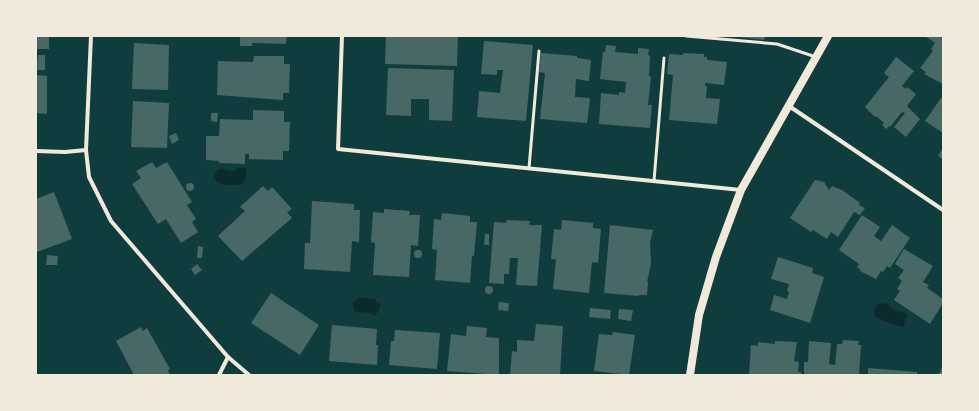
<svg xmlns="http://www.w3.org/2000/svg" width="979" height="411" font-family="Montserrat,sans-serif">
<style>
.water{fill:#0a2a2b}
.building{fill:#486865}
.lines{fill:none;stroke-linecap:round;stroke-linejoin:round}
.service{stroke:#f1e9da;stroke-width:3}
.minor{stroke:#f1e9da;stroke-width:4}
.secondary{stroke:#f1e9da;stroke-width:8}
</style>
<rect width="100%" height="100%" fill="#0f3d3e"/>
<!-- water -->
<g class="water">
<path d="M238,168h8v10l-4,6c-10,1 -21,3 -28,-5 3,-17 10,-7 20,-8z"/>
<path d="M358,298l18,1v3l4,2c0,5 -2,9 -6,12l-2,-3 -17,-1 -3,-9z"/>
<polygon points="880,303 888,304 892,309 907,314 903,327 881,320 874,315 875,306"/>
</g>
<!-- building -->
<g class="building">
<rect x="36" y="36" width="13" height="13"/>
<polygon points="233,36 287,36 286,44 252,43 252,46 240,46 240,37"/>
<polygon points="386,36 458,36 457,66 385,64"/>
<polygon points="731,36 766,36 764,40"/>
<polygon points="925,36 943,36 943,84 924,74 926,72 920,68 933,51 931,49 935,43"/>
<polygon points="484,41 533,45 526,121 477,117 479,91 500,93 503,70 497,70 497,75 481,74"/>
<polygon points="134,43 169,45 168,90 132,89"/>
<polygon points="606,45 616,46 615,52 638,54 638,48 649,49 648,55 650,56 649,76 651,77 648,105 652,105 650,128 599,124 601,93 619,95 619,92 625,93 626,82 600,79 603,52 605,52"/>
<polygon points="541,53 577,56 577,58 591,60 589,81 576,79 575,97 590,98 587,123 540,119 545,73 539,72"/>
<polygon points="683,53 704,54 704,57 707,57 707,60 727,62 724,85 705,83 705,86 707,86 706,98 720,99 717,124 669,120 673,75 667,74 669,54 683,55"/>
<polygon points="38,55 45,55 45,70 37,70"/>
<polygon points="254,56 284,56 284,64 290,64 289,93 283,93 283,100 217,95 218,61 253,62"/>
<polygon points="896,57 914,71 902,86 906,89 907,87 916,94 907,106 920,119 906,137 894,127 905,113 902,112 890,127 889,126 886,129 882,125 884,123 876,116 875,117 865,107 889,77 884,73"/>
<polygon points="388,68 454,70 452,121 429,120 429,99 411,99 411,116 386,115"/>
<polygon points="36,75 47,76 47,114 36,113"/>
<polygon points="941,98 943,99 943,133 925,121"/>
<polygon points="133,101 169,103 167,148 131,147"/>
<polygon points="253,110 284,111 284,122 290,122 289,151 283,151 283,160 249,159 249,154 245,154 245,164 219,163 219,161 206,160 206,136 219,136 220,119 253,120"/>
<polygon points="211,113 218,113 217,122 211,121"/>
<polygon points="176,133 179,140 172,144 169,136"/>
<polygon points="943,148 943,159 938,156"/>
<polygon points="152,162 156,168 167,162 192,202 187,205 196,219 192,222 198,232 181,243 166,219 158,224 132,184 141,178 136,171"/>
<polygon points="815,180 824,182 829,190 832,186 842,190 860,203 859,205 865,208 860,215 854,212 838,237 831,232 827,239 813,230 811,232 790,218"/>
<circle cx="190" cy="187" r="4"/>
<polygon points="263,186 268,191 272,187 292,209 287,212 292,218 242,261 218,236 245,211 240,207"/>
<polygon points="54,192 72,239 37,252 36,199"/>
<polygon points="312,201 354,204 354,210 360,210 359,242 352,241 350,272 304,269 305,243 310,243"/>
<polygon points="384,209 410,211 409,215 420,215 418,246 411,245 409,277 373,275 375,243 371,242 373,212 384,213"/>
<polygon points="442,213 470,216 470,222 477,222 474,256 472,256 470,283 435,280 437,250 432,249 434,219 441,220"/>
<polygon points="862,215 880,227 874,236 881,241 892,225 910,238 890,268 887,266 883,272 881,271 876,279 860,271 861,270 857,267 859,264 839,250"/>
<polygon points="507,220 530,221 529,225 542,225 537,286 516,285 518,258 510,258 509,274 504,274 504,284 489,283 494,222 506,223"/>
<polygon points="562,220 593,223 593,228 601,229 598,263 592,262 589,293 553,289 556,259 551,259 554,229 561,230"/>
<polygon points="610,225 653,230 650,243 651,264 647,282 648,282 647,295 639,295 639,296 604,293"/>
<polygon points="485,234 489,234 489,245 484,245"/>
<polygon points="198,246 203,247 202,258 197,258"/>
<polygon points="904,249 933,266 923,282 929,285 927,288 943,299 943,303 930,324 894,300 900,291 897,289 902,281 898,278 904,270 895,264"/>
<circle cx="418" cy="254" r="4"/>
<polygon points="47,255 58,256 57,265 46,265"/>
<polygon points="778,257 813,268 812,273 824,277 810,323 770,310 774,295 787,299 789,292 787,291 789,284 771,279"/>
<polygon points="197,264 202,270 195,275 191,269"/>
<circle cx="489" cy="290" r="4"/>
<polygon points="271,293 319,325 300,355 251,323"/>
<polygon points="499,302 509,303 508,311 498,310"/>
<polygon points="590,308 611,310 610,319 589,317"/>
<polygon points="619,309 633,310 631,321 618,319"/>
<polygon points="536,324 563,326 560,375 510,375 512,351 517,352 517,340 534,341"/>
<polygon points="332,325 377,329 376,345 378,345 377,365 329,361"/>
<polygon points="467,326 487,328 486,337 499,338 499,375 447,371 451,334 466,336"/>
<polygon points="141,327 143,331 147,328 170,369 168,370 170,375 134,375 116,341"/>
<polygon points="395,330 440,333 437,369 389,365 391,341 394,341"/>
<polygon points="613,332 635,335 629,375 594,371 599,334 612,335"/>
<polygon points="843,340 859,341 858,345 861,345 859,375 804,375 804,362 808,362 809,341 831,343 829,364 835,365 837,344 842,344"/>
<polygon points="775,341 797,342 794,361 799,362 798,372 801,372 801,375 749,375 751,345 758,346 758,342 775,344"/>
<polygon points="943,365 943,375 936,375 937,373 939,374"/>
<polygon points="868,368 917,372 917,375 868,375"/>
</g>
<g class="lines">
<!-- service -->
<g class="service">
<polyline points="686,36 777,44 816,57"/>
<polyline points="529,168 539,51"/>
<polyline points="654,181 664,58"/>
</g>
<!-- minor -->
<g class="minor">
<polyline points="91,36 86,150 89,177 111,221 228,357 249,375"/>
<polyline points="342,36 338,149 741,190"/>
<polyline points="789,106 943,210"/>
<polyline points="36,151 65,152 86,150"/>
<polyline points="219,375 228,357"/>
</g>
<!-- secondary -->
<polyline class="secondary" points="690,375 699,315 716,257 741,190 828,36"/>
</g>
<!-- border -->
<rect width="979" height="411" fill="none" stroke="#f1e9da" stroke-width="74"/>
</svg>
